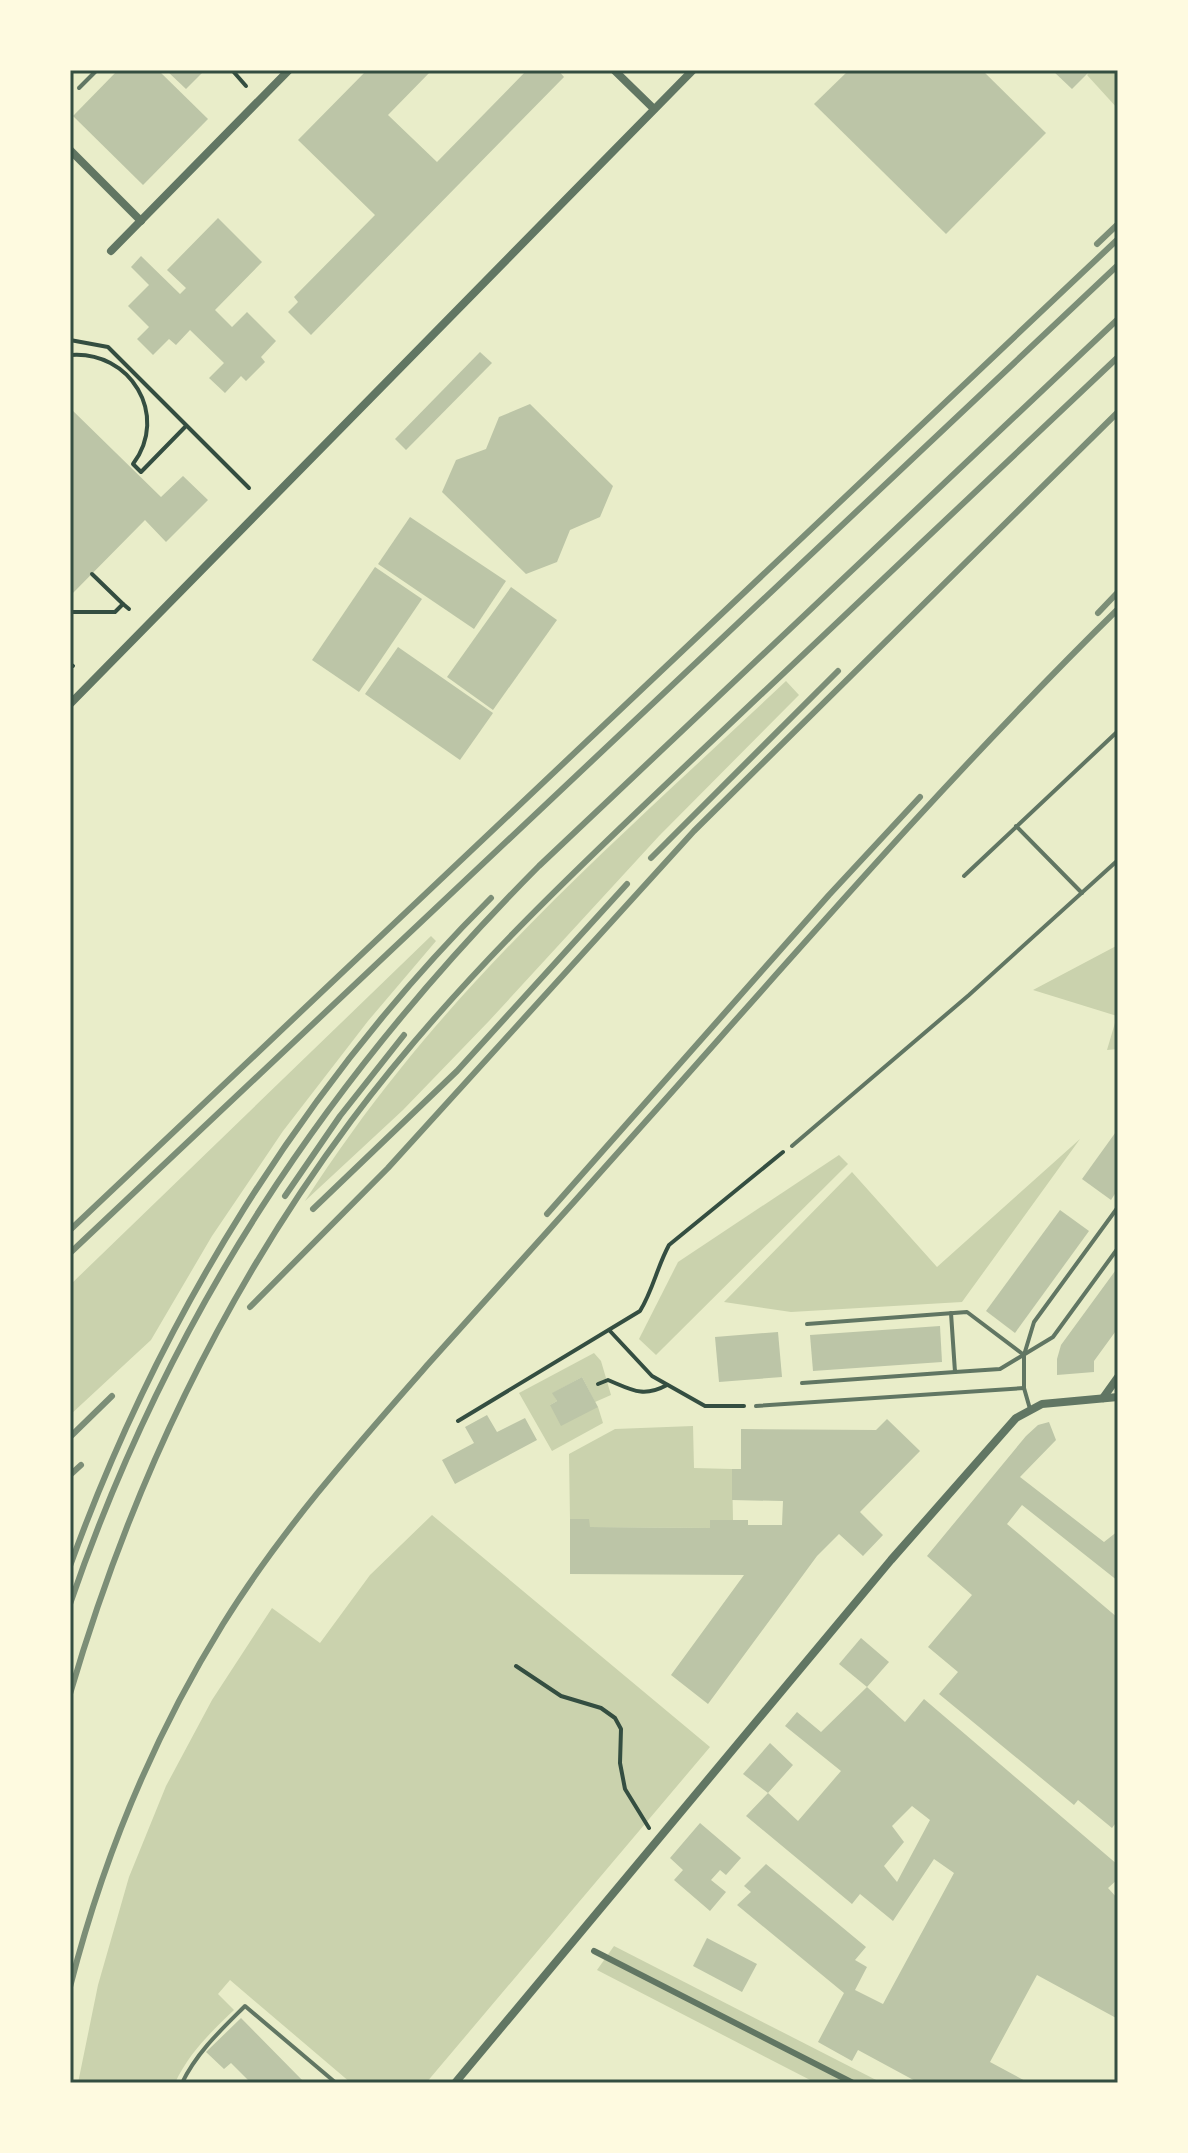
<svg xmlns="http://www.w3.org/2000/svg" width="1188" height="2153" font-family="Literata,serif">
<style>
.green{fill:#cad2ad}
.building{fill:#bcc5a7;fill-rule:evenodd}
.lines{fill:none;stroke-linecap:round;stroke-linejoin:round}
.path{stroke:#344e41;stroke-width:4}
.service{stroke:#617663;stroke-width:4}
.pedestrian{stroke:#617663;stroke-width:6}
.minor{stroke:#617663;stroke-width:8}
.rail{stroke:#7c8e77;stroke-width:6}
.neatline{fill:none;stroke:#344e41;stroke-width:3}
</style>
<rect width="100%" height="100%" fill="#e9edc9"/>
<!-- green -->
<g class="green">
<polygon points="1091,70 1118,70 1118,109 1087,75"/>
<path d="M786,681l13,14 -140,141 -170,185 -86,89 -98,91c30,-46 61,-90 96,-133 113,-141 254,-263 385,-387z"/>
<polygon points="431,936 436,941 368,1021 283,1131 212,1236 151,1340 70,1415 70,1285"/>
<polygon points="1118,945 1118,1049 1107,1050 1117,1016 1033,990"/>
<polygon points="1080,1139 962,1302 791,1312 724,1302 852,1172 937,1267"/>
<polygon points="839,1155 848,1164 656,1355 639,1339 678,1262"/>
<polygon points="594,1353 601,1361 611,1395 595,1402 582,1377 553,1393 557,1401 550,1405 598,1407 603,1423 552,1451 519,1393"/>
<polygon points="693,1426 694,1468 732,1469 733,1520 710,1528 590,1527 570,1519 569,1454 615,1429"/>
<path d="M432,1515l278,232 -284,336h-75l-121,-103 -12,14 16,16c-24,23 -45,43 -59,73h-97l20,-98 31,-108 37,-91 46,-86 60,-92 48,35 50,-68z"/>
<polygon points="614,1946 882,2083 816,2083 597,1970"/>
</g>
<!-- building -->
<g class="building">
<polygon points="118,70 158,70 208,119 143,185 73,116"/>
<polygon points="166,70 205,70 186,89"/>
<polygon points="367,70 432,70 388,115 437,162 527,70 558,70 564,77 311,335 288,312 298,302 294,297 375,215 298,140"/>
<polygon points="849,70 982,70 1046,133 946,234 814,104"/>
<polygon points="1052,70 1091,70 1072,89"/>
<polygon points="218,218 262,262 215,310 232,327 247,312 276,341 261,357 265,362 246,381 241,376 225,393 209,378 224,363 190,330 176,345 169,339 153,355 137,339 149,327 128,306 149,285 131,267 141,256 180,294 186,288 167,270"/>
<polygon points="480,352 492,363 406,450 395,439"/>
<polygon points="530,404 613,486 600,517 570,530 557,562 526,574 442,492 456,460 486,449 499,417"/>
<polygon points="70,408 161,497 183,476 208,500 166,542 145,520 70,596"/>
<polygon points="410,517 506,581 474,629 378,564"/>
<polygon points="375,567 422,599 359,692 312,660"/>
<polygon points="511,587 557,620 493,710 447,677"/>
<polygon points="398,647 493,713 460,760 365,694"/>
<polygon points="1118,1129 1118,1189 1111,1200 1082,1179"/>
<polygon points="1060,1210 1089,1231 1015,1333 986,1311"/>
<polygon points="1118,1267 1118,1328 1094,1361 1094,1372 1057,1375 1057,1359 1061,1345"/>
<polygon points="940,1326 942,1362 813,1371 810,1335"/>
<polygon points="778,1332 782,1377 719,1382 715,1337"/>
<polygon points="582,1377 598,1407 561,1426 550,1405 557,1401 552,1393"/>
<polygon points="487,1415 497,1432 525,1418 537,1440 455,1484 442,1460 474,1443 465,1427"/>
<polygon points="887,1419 920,1451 860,1512 883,1535 863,1556 839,1534 817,1556 708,1704 671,1675 744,1575 570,1574 570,1519 589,1519 590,1527 710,1528 710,1520 748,1520 748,1525 782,1525 783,1501 732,1500 732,1469 741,1469 741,1429 876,1430"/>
<polygon points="1049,1422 1056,1440 1020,1477 1104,1542 1118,1531 1118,1581 1022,1505 1007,1524 1118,1618 1118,1820 1112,1828 1078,1800 1074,1805 939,1694 958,1672 928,1647 972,1595 927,1556 1026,1436 1038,1425"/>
<polygon points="861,1638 889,1662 867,1687 839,1664"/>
<path d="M867,1687l38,35 19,-23 194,166v14l-10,9 10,11v120l-81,-44 -47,87 39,21h-110l-61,-33 -6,11 -34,-19 26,-49 -107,-88 14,-13 -7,-6 22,-22 100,83 -11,13 12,7 -12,23 28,14 71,-131 -20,-14 -41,62 -33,-27 -8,10 -106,-88 22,-23 -25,-19 27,-31 23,22 -25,28 30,28 43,-50 -56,-45 12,-14 24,20zM912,1806l18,14 -33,62 -13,-16 20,-24 -12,-16z"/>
<polygon points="700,1823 741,1858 726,1875 720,1870 711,1880 726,1892 710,1911 674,1880 683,1870 670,1858"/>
<polygon points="707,1938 757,1964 742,1992 693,1966"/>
<polygon points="241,2018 305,2083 251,2083 231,2063 224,2069 206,2052"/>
</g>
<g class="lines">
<!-- path -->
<g class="path">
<polyline points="232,70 246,86"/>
<polyline points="70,340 108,347 249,488"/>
<path d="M70,355c60,-5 100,60 63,109l8,8 45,-46"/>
<polyline points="92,574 123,604"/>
<polyline points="70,612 115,612 123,604 129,609"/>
<polyline points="70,664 73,666"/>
<polyline points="610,1331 652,1376 705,1406 744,1406"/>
<path d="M598,1384l10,-4c24,10 35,18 59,5"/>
<path d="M458,1421l182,-110c13,-21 17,-44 29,-66l114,-93"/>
<polyline points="516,1666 561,1696 601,1708 615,1718 621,1729 620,1763 625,1789 649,1828"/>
</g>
<!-- service -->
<g class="service">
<polyline points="79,88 97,70"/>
<polyline points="1016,826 1082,893"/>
<polyline points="964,876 1118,731"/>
<polyline points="792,1146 969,995 1118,860"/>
<polyline points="951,1313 955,1372 1000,1369 1053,1337 1118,1248"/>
<polyline points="807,1324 967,1312 1024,1355"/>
<polyline points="802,1383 955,1372"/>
<polyline points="756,1406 1024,1388"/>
<polyline points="1030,1409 1024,1388 1024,1355 1034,1322 1118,1207"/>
<path d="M182,2083c15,-31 39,-53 63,-77l91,77"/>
</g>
<!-- pedestrian -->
<polyline class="pedestrian" points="594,1951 853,2083"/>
<!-- minor -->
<g class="minor">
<polyline points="614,70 654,109"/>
<polyline points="70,150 141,221"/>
<polyline points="111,251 289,70"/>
<polyline points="70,704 693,70"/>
<polyline points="1103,1398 1118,1377"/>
<polyline points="455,2083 891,1560 1016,1418 1042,1404 1118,1397"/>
</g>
<!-- rail -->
<g class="rail">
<polyline points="1097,244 1118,224"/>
<polyline points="1098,613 1118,592"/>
<polyline points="651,858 838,671"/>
<polyline points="285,1196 340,1116 404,1035"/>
<polyline points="313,1209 457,1071 627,884"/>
<polyline points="547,1214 829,895 920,797"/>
<polyline points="70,1230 1118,239"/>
<polyline points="70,1253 1118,265"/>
<polyline points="250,1307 388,1168 694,831 1118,412"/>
<polyline points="70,1437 112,1396"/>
<polyline points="70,1475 81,1465"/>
<path d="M70,1566c90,-249 233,-480 421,-668"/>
<path d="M70,1604c99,-288 255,-523 469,-738l579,-547"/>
<path d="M70,1694c60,-205 153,-401 281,-573 106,-142 235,-261 364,-383 134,-127 269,-254 403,-381"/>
<path d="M70,1987c33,-129 83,-250 153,-363 59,-95 133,-178 207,-262 73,-81 145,-161 217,-242 154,-173 306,-349 471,-511"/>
</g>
</g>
<!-- border -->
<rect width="1188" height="2153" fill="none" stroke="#fefae0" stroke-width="144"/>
<rect x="72" y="72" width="1044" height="2009" class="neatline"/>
</svg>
